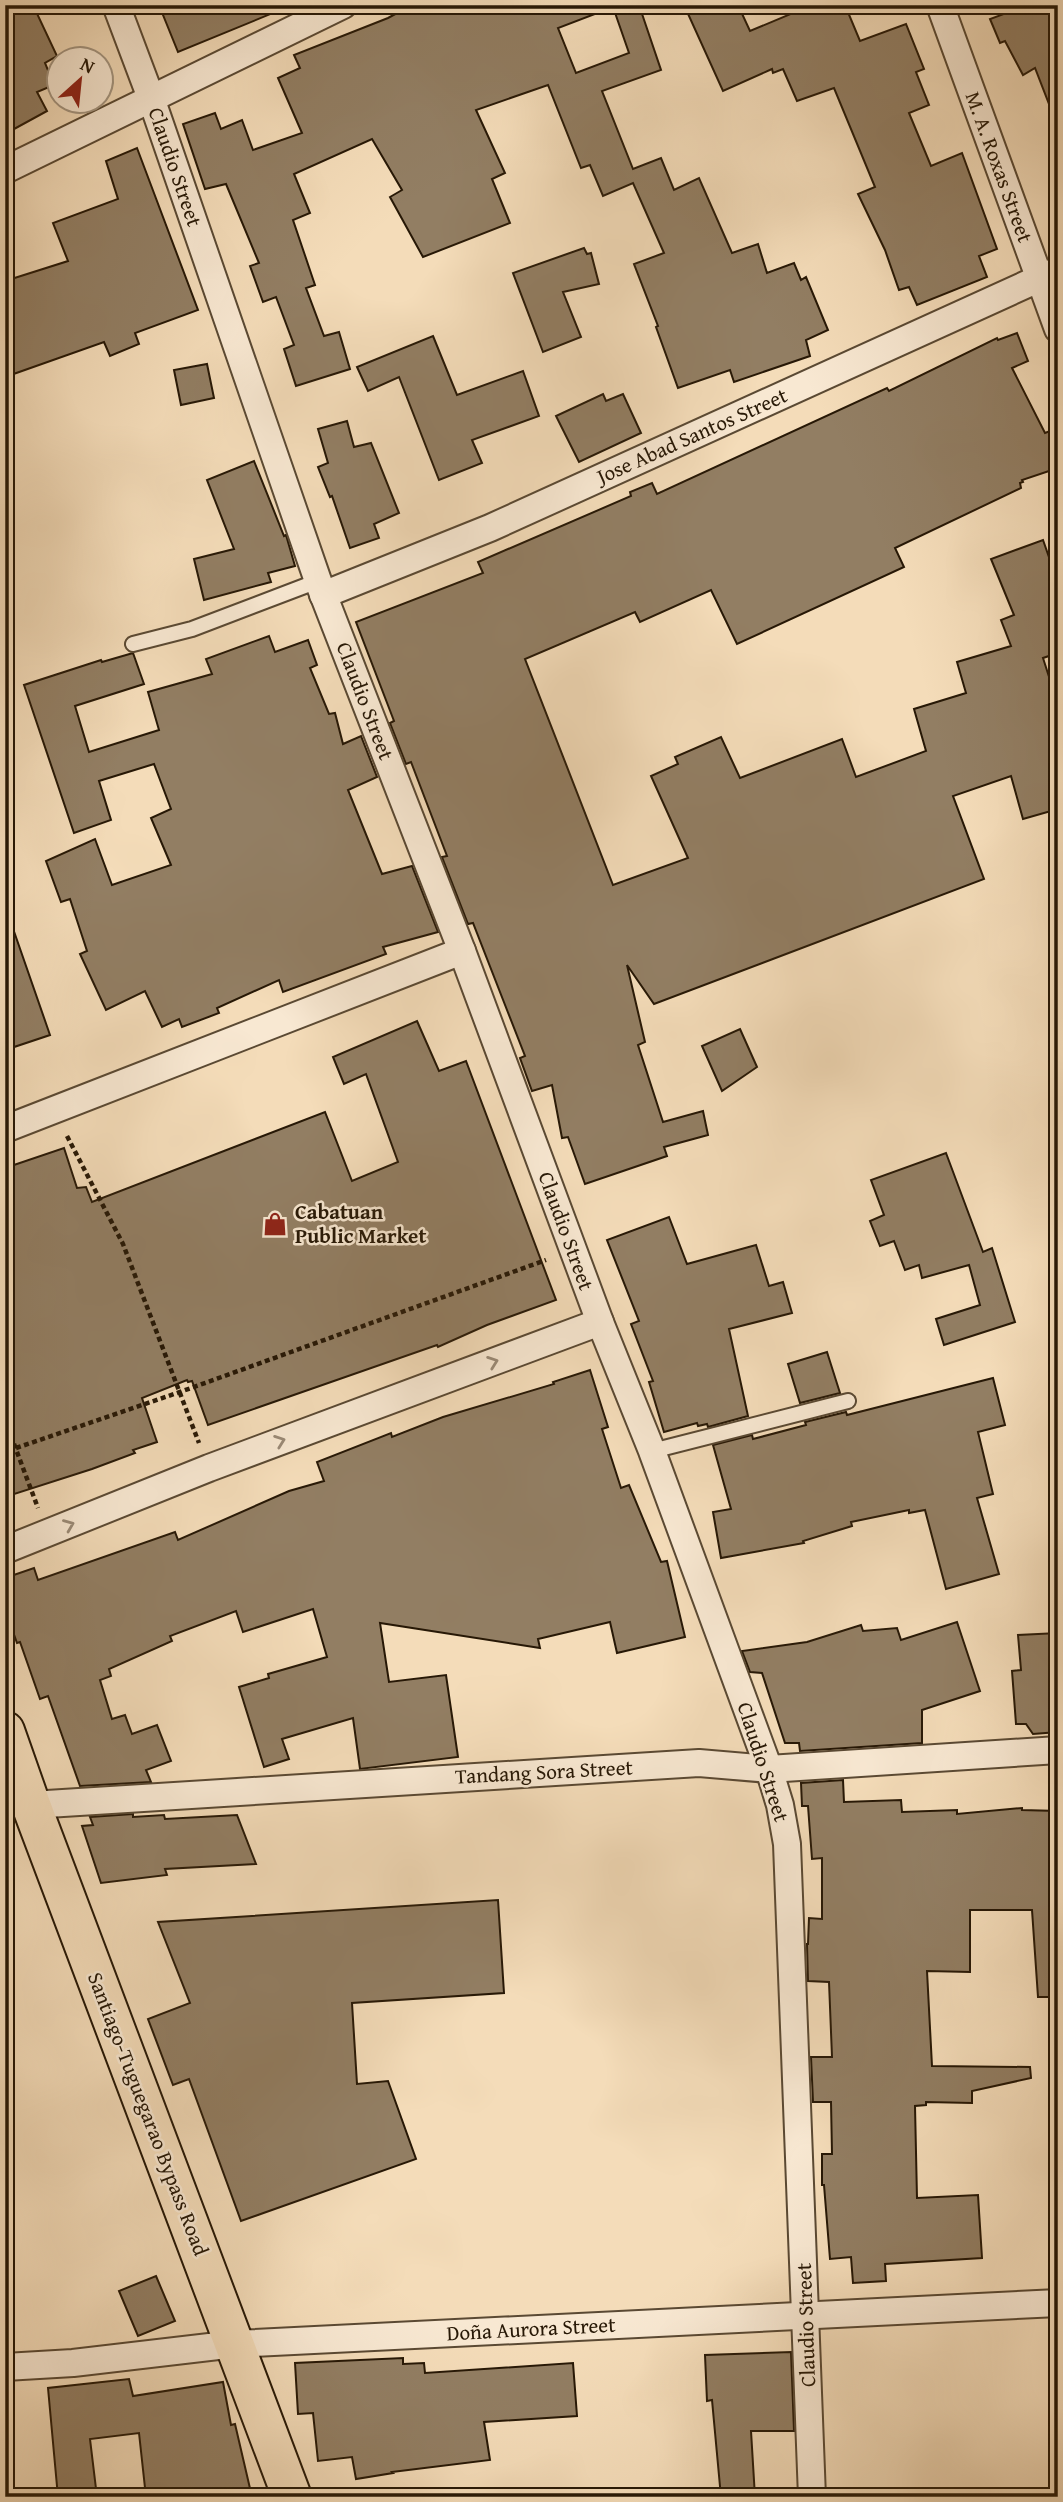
<svg xmlns="http://www.w3.org/2000/svg" width="1063" height="2502" font-family="'Gentium Book Plus',serif">
<style>
.building{fill:#927e63;stroke:#271806;stroke-width:2;fill-rule:evenodd}
.lines{fill:none;stroke-linecap:round;stroke-linejoin:round}
.service-casing{stroke:#5a4933;stroke-width:18}
.minor-casing{stroke:#5a4933;stroke-width:30}
.trunk-casing{stroke:#271806;stroke-width:42}
.path{stroke:#271806;stroke-width:4.5;stroke-dasharray:5 3.5;stroke-linecap:butt}
.service{stroke:#f8e8d2;stroke-width:14}
.minor{stroke:#f8e8d2;stroke-width:26}
.trunk{stroke:#f4dcb9;stroke-width:38}
.oneway{stroke:#9a8a76}
.labels{text-anchor:middle;stroke-width:5;stroke-linejoin:round;paint-order:stroke}
.street-label{font-size:21px;fill:#271806;stroke:#f8e8d2}
.poi-label{font-size:21px;font-weight:bold;fill:#271806;stroke:#f8e8d2;text-anchor:start}
</style>
<rect width="100%" height="100%" fill="#f4dcb9"/>
<filter id="stains"><feTurbulence type="fractalNoise" baseFrequency=".00286" numOctaves="4"/><feColorMatrix values="0 0 0 0 .2 0 0 0 0 .09 0 0 0 0 .02 0 0 0 .5 -.17"/></filter>
<radialGradient id="worn" r=".72"><stop offset=".6" stop-color="#630" stop-opacity="0"/><stop offset="1" stop-color="#630" stop-opacity=".3"/></radialGradient>
<!-- building -->
<g class="building">
<polygon points="5,5 33,5 57,56 45,63 54,85 37,92 47,111 5,134"/>
<polygon points="159,5 289,5 290,6 178,52"/>
<path d="M412,5h227l22,65 -59,21 31,78 28,-11 13,32 25,-12 33,75 26,-9 9,29 27,-10 7,17 5,-3 22,53 -22,10 4,16 -76,26 -4,-12 -52,18 -22,-61 2,-1 -24,-62 30,-11 -31,-70 -30,13 -13,-31 -9,3 -33,-83 -72,25 29,63 -13,6 18,44 -87,34 -33,-60 12,-7 -30,-51 -78,35 16,39 -17,7 22,65 -9,3 18,48 15,-4 11,37 -54,17 -12,-37 10,-4 -18,-48 -13,5 -13,-36 9,-3 -33,-79 -21,5 -22,-65 32,-11 6,16 21,-9 11,30 49,-17 -24,-55 22,-10 -6,-13 94,-37zM613,7l16,46 -53,20 -18,-45z"/>
<polygon points="684,5 738,5 750,31 812,5 845,5 860,41 906,24 924,69 916,72 929,105 909,113 931,166 962,153 997,249 979,256 987,277 917,305 909,287 899,290 885,250 858,194 875,187 834,88 797,101 783,69 773,73 772,69 723,91"/>
<polygon points="1001,5 1058,5 1058,122 1056,122 1035,68 1023,75 1005,41 1000,43 990,19 1004,14"/>
<polygon points="137,148 198,310 135,333 139,344 110,356 104,342 5,377 5,281 68,261 53,223 118,199 106,161"/>
<polygon points="584,248 587,254 591,253 599,284 563,292 581,337 543,352 513,273"/>
<polygon points="1017,333 1028,361 1012,368 1045,433 1058,428 1058,468 1022,480 1023,482 1020,483 1021,488 895,548 904,567 737,644 711,590 640,622 635,612 525,659 613,885 688,858 651,776 678,764 675,757 721,737 740,778 842,739 856,777 926,751 914,709 966,693 957,662 1011,646 1001,620 1014,615 991,559 1043,540 1058,583 1058,653 1043,658 1058,705 1058,809 1023,819 1011,776 953,796 984,879 654,1004 627,965 645,1042 638,1045 663,1122 703,1111 708,1135 664,1147 667,1156 585,1184 568,1137 562,1138 552,1085 532,1091 520,1058 525,1056 473,923 468,924 442,857 447,856 411,762 406,764 390,723 394,721 356,622 483,573 478,562 631,496 630,492 652,483 657,494 887,388 889,391 997,338 998,340"/>
<polygon points="433,336 457,395 523,371 539,416 472,440 482,463 439,480 399,377 368,391 357,367"/>
<polygon points="207,364 214,398 181,405 174,370"/>
<polygon points="603,394 606,401 623,394 641,433 579,462 556,416"/>
<polygon points="347,421 354,447 371,443 399,513 374,524 379,538 350,548 332,496 330,497 318,467 328,463 318,429"/>
<polygon points="254,461 284,536 286,535 295,566 268,573 271,582 204,600 194,559 234,549 207,480"/>
<polygon points="269,636 275,652 308,640 317,665 310,668 329,714 335,713 343,744 361,736 377,777 348,790 382,874 412,866 438,932 383,947 386,954 283,992 279,980 217,1008 219,1013 182,1027 179,1019 162,1027 145,991 106,1010 80,954 87,951 70,899 61,902 46,861 95,839 112,885 171,865 151,818 171,809 154,764 99,781 111,820 74,833 24,685 101,660 102,662 133,653 144,684 75,706 89,752 159,730 148,692 212,674 206,659"/>
<polygon points="9,917 50,1035 5,1050 5,918"/>
<polygon points="417,1021 439,1071 466,1061 556,1300 487,1325 438,1347 437,1345 208,1425 192,1381 188,1382 187,1380 142,1398 157,1442 133,1450 135,1453 92,1469 5,1497 5,1168 64,1148 77,1188 86,1187 92,1202 325,1112 352,1181 398,1162 366,1074 344,1084 333,1057"/>
<polygon points="740,1029 757,1067 722,1091 702,1046"/>
<polygon points="946,1153 983,1252 992,1248 1015,1322 944,1345 936,1319 980,1305 969,1265 922,1278 919,1265 905,1270 894,1241 880,1246 870,1221 884,1215 871,1180"/>
<polygon points="669,1217 687,1264 756,1245 769,1286 783,1282 792,1313 729,1329 748,1416 708,1427 707,1424 698,1426 697,1423 664,1432 649,1382 653,1381 631,1324 639,1321 607,1240"/>
<polygon points="827,1352 840,1393 800,1403 788,1364"/>
<polygon points="590,1370 608,1427 602,1429 621,1488 629,1485 661,1562 667,1561 685,1637 617,1653 610,1622 538,1639 540,1648 380,1623 389,1682 446,1675 458,1757 360,1769 353,1718 282,1739 289,1759 264,1767 239,1687 269,1678 268,1674 327,1657 313,1609 243,1632 236,1611 170,1636 172,1641 109,1669 111,1676 100,1680 112,1719 125,1715 132,1734 157,1725 171,1761 146,1770 151,1782 80,1786 48,1696 40,1699 20,1642 17,1643 5,1609 5,1578 34,1568 38,1580 175,1532 178,1540 289,1491 324,1481 317,1462 391,1433 392,1437 443,1417 554,1384 553,1382"/>
<polygon points="993,1378 1005,1425 978,1432 993,1494 977,1498 999,1574 946,1589 925,1510 909,1513 909,1510 851,1522 852,1526 803,1541 804,1543 721,1558 713,1512 731,1509 713,1445 752,1435 753,1439 806,1425 805,1422 846,1412 847,1415"/>
<polygon points="957,1622 980,1691 922,1710 922,1743 800,1751 799,1743 785,1743 762,1673 750,1672 742,1651 807,1642 861,1625 863,1631 897,1628 901,1640"/>
<polygon points="1058,1633 1058,1732 1033,1734 1026,1724 1016,1724 1012,1671 1021,1670 1018,1635"/>
<polygon points="843,1780 844,1802 901,1800 902,1812 957,1810 957,1814 1022,1808 1022,1810 1058,1811 1058,1997 1038,1997 1032,1910 970,1910 970,1972 927,1971 932,2066 1030,2067 1031,2078 972,2091 972,2103 926,2102 926,2105 915,2106 917,2198 978,2195 982,2258 885,2264 886,2281 853,2283 851,2257 830,2259 824,2185 822,2185 822,2154 832,2154 831,2102 813,2102 811,2057 832,2057 829,1982 808,1981 807,1944 808,1944 809,1918 822,1919 822,1858 812,1859 808,1806 802,1806 801,1783"/>
<polygon points="133,1814 133,1817 164,1815 165,1819 237,1815 256,1864 165,1869 167,1875 101,1883 82,1826 93,1825 90,1817"/>
<polygon points="498,1900 504,1993 352,2003 357,2084 388,2081 416,2159 241,2221 189,2079 173,2085 148,2019 190,2003 158,1922"/>
<polygon points="156,2276 175,2321 138,2336 119,2291"/>
<polygon points="791,2352 794,2431 751,2431 755,2497 721,2497 712,2400 707,2401 705,2355"/>
<polygon points="403,2358 403,2364 424,2363 425,2373 573,2363 577,2416 484,2422 490,2460 392,2472 393,2473 356,2479 352,2457 318,2461 313,2413 298,2414 295,2363"/>
<polygon points="129,2379 133,2396 223,2382 231,2425 235,2424 252,2497 146,2497 139,2433 90,2439 97,2497 58,2497 48,2388"/>
</g>
<g class="lines">
<!-- service casing -->
<g class="service-casing">
<g id="service">
<polyline points="133,644 192,629 318,581"/>
<polyline points="652,1451 848,1401"/>
</g>
</g>
<!-- minor casing -->
<g class="minor-casing">
<g id="minor">
<polyline points="116,5 151,98 318,581 462,951 600,1322 652,1451 769,1769 780,1805 787,1844 812,2497"/>
<polyline points="940,5 1058,329"/>
<polyline points="5,170 343,5"/>
<polyline points="323,595 490,528 1058,270"/>
<polyline points="5,1129 462,951"/>
<polyline points="5,1550 209,1468 600,1322"/>
<polyline points="31,1805 699,1763 769,1769 1058,1750"/>
<polyline points="5,2367 73,2363 235,2344 1058,2303"/>
</g>
</g>
<!-- trunk casing -->
<g class="trunk-casing">
<polyline id="trunk" points="5,1731 31,1805 292,2497"/>
</g>
<!-- path -->
<g class="path">
<polyline points="67,1136 123,1244 199,1443"/>
<polyline points="5,1420 38,1508"/>
<polyline points="16,1448 180,1392 546,1260"/>
</g>
<!-- service -->
<use href="#service" class="service"/>
<!-- minor -->
<use href="#minor" class="minor"/>
<!-- trunk -->
<use href="#trunk" class="trunk"/>
</g>
<!-- one-way arrows -->
<defs><path id="oneway-chevron" d="M-2-3.5L2.5 0L-2 3.5" fill="none" stroke-width="1.6" stroke-linecap="round" stroke-linejoin="round" transform="scale(1.75)"/></defs>
<g class="oneway">
<use href="#oneway-chevron" transform="translate(493 1362) rotate(-20)"/>
<use href="#oneway-chevron" transform="translate(280 1441) rotate(-20)"/>
<use href="#oneway-chevron" transform="translate(69 1525) rotate(-22)"/>
</g>
<!-- icons -->
<defs>
<g id="shop-bare" transform="scale(1.89)"><path d="M-5-2.5h2.3a2.7 3.5 0 0 1 5.4 0H5L5.5 6h-11ZM-1.5-2.5h3a1.5 2.3 0 0 0-3 0Z" fill="#8f2418" stroke="#f8e8d2" stroke-width="2.5" paint-order="stroke"/></g>
</defs>
<g fill-rule="evenodd">
<use href="#shop-bare" x="275" y="1224"/>
</g>
<g class="labels">
<!-- street labels -->
<g class="street-label">
<text transform="translate(175 167) rotate(71)" y="7">Claudio Street</text>
<text transform="translate(999 167) rotate(70)" y="7">M. A. Roxas Street</text>
<text transform="translate(692 436) rotate(-24)" y="7">Jose Abad Santos Street</text>
<text transform="translate(365 701) rotate(69)" y="7">Claudio Street</text>
<text transform="translate(566 1231) rotate(70)" y="7">Claudio Street</text>
<text transform="translate(763 1762) rotate(72)" y="7">Claudio Street</text>
<text transform="translate(544 1772) rotate(-3)" y="7">Tandang Sora Street</text>
<text transform="translate(148 2114) rotate(69)" y="7">Santiago-Tuguegarao Bypass Road</text>
<text transform="translate(806 2325) rotate(-92)" y="7">Claudio Street</text>
<text transform="translate(531 2329) rotate(-3)" y="7">Doña Aurora Street</text>
</g>
<!-- poi labels -->
<g class="poi-label">
<text x="295" y="1219">Cabatuan<tspan x="295" dy="24">Public Market</tspan></text>
</g>
</g>
<!-- margin -->
<rect width="1063" height="2502" fill="none" stroke="#f4dcb9" stroke-width="28"/>
<rect x="7" y="7" width="1049" height="2488" fill="none" stroke="#271806" stroke-width="3.5"/>
<rect x="14" y="14" width="1035" height="2474" fill="none" stroke="#271806" stroke-width="2"/>
<!-- north arrow -->
<g transform="translate(80 80) rotate(27)"><circle r="33" fill="#f8e8d2" stroke="#a49580" stroke-width="2"/>
<path d="M0-5L12 26L0 18L-12 26Z" fill="#8f2418"/>
<text y="-10" font-size="19" font-weight="bold" text-anchor="middle" fill="#271806">N</text>
</g>
<rect width="100%" height="100%" filter="url(#stains)"/>
<rect width="100%" height="100%" fill="url(#worn)"/>
</svg>
